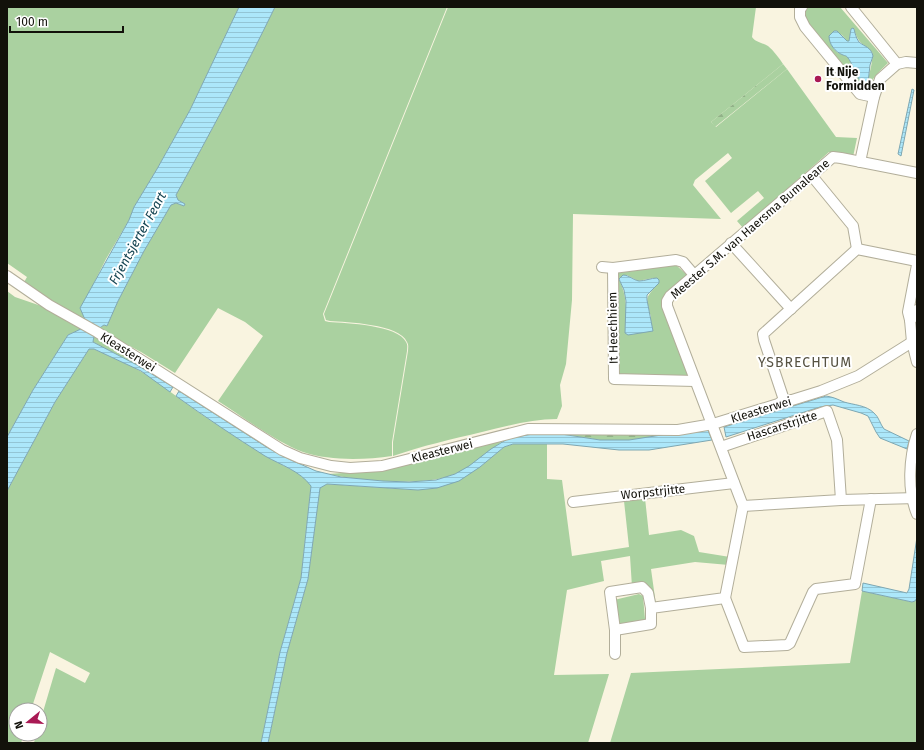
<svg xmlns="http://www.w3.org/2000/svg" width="924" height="750" font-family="'Fira Sans',sans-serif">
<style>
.grass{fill:#aad1a0;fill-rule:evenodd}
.forest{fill:url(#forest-firs)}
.water{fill:url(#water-rules);stroke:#7ea7b2}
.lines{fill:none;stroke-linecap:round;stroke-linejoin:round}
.minor-casing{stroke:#b2ae9a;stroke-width:12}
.minor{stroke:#fff;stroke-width:10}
.poi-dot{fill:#a91954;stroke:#fff;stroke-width:1.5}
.labels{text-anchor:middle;stroke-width:4;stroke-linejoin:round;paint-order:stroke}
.poi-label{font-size:12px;font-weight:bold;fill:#12110a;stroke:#fff;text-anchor:start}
.street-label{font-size:12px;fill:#12110a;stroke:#fff}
.water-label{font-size:13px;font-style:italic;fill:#154553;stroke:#fff}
.quarter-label{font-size:14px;letter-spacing:1px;fill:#575343;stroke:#fff}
</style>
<defs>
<pattern id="forest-firs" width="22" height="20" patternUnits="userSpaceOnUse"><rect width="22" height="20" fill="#aad1a0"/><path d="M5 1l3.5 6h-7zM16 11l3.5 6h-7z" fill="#91b288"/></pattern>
<pattern id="water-rules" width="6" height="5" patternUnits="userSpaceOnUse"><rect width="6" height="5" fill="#ace7fa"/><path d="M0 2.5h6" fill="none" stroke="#93c5d5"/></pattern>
</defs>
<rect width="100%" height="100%" fill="#f9f4e0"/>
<!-- grass -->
<g class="grass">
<polygon points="7,7 239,7 190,110 157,169 134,207 129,220 106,259 90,291 82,312 86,322 23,284 27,277 7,263"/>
<path d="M275,7h172l-124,307 2,7 4,1c17,1 69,3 77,20 2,3 1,6 1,9l-15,91v14c-28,4 -62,5 -89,-4 -27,-10 -60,-35 -85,-51l45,-65 -18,-14 -27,-14 -43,65 -34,-21 -43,-23 6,-4 3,1 11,-25 26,-50 27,-46 5,-2 8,3 1,-2 -7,-4 -2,-5c34,-62 68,-124 99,-188z"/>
<path d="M448,7h308l-4,30c3,5 11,6 16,9 6,5 11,12 15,18l-72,58 5,5 71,-58 49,68 21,1 -4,19 -24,-5 -86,76 -6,-7 27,-23 -6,-7 -27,22 -26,-32 27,-23 -4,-5 -33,27 -2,5 28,34 -148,-5 -1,86 -6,64 -6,21 2,21 -5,13c-25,0 -50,7 -75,13 -30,7 -60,14 -89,24v-14l15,-91c0,-3 1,-6 -1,-9 -7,-18 -61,-20 -77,-21l-4,-1 -2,-6z"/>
<path d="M807,7h33l48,56c-9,9 -17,15 -20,28l-4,1 -55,-63 -6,-14zM851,29h3c4,14 8,14 18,23 2,4 -3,27 -6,31 -10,-3 -12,-17 -18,-25 -1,-3 -5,-3 -8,-4 -7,-4 -9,-10 -11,-18l5,-5 8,4 5,6h2z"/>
<path d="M675,264l13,12 -26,23 28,78 -72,-3 -4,-98 4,-8zM627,275l11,6 15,-3 6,5c-15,16 -13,14 -8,34l-26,11c2,-17 2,-32 -6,-49z"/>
<polygon points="7,291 15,297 50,309 83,328 68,335 33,390 7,437"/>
<polygon points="94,334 170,383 173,387 137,365 93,342"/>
<polygon points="89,349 94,349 131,366 147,375 201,414 248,445 269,458 296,472 306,479 311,486 301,578 280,652 261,743 34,743 36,734 40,734 40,722 56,668 85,683 90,673 50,652 31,710 16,710 16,734 24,734 21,743 7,743 7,491 55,402"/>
<path d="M503,441c-16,11 -31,26 -48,33 -31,13 -93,7 -127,0l30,-2 126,-28z"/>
<polygon points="536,443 547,444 547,479 562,480 572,556 629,547 624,501 645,498 649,535 681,530 694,536 699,552 730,557 729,565 695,562 651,569 656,605 647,588 632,587 630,556 601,561 604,581 567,590 554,675 609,674 588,743 268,743 287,653 308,579 320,487 327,484 418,490 480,467 504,447 513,444"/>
<polygon points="862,591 912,602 915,601 917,598 917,743 610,743 631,673 850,663"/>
<polygon points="639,594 643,596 645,619 643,623 620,626 617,622 614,600"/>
</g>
<!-- forest -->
<g class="forest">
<polygon points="783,64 787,69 715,127 711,122"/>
<polygon points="561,434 670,435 629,440 600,440"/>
</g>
<!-- water -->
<g class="water">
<path d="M239,7h36c-31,64 -65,126 -99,188l2,5 7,4 -1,2 -8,-3 -5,2 -27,46 -26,50 -11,25 -3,-1c-7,4 -10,9 -11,17l44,23 36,22 -3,5 -29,-21 -47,-22h-5l-34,53 -48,89v-54l26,-47 35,-55 15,-7 3,-6 -6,-14 49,-88 5,-13 23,-38 33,-59z"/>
<path d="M853,28l1,1c1,4 2,9 5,13 6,5 12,5 14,14l-3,9 -2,18c-12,1 -14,-18 -20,-25 -2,-3 -3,-2 -5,-3 -8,-3 -14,-11 -14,-19l5,-5h3l10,10h2l2,-12z"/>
<polygon points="912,89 914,90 901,156 898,154"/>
<path d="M623,275c6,0 10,5 16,6 6,0 12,-3 18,-3l2,2v3l-12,12v5l6,31 -25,4 -3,-2 1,-32 -2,-11 -5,-11z"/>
<path d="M179,391l89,57 23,12 25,11 25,6 42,4 26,1 27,-2 19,-6 14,-8 22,-17 18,-11 30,-5 22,1 39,6h29l78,-12 5,12 -63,10h-30l-56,-6h-50l-9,3 -24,20 -21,14 -22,7 -19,2 -91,-6 -7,4 -12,91 -21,74 -19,90h-7l19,-91 21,-74 10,-92c-11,-15 -30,-21 -46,-30 -30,-19 -60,-39 -89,-60z"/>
<path d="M826,396c7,1 11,3 18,6 10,3 22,3 30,11 5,4 6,11 10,16l25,12 -2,8 -27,-11 -4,-6 -8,-16 -7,-3 -28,-8 -13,2 -94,30 -2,-10z"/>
<polygon points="917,537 917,598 915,601 912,602 862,591 863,583 907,593 909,589"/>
</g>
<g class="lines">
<!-- minor casing -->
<g class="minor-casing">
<g id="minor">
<polyline points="802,7 800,9 800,17 805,27 860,94 874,97"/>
<polyline points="851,7 897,64"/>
<polyline points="860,162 874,97 880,79 897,64 906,62 917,63"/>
<polyline points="917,173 841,158 833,157 670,296 667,301 667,306 743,506 841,500 917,498"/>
<polyline points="812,176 853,226 857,249"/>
<polyline points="731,243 791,309"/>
<polyline points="917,265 908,312 910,320 912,342 917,362"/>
<polyline points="602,267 613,268"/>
<polyline points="7,276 49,305 97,332 282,450 300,458 331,466 350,468 382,466 528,429 678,430 713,424 778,404 784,400 792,400 821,391 858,376 912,342"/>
<polyline points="695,276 683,262 676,260 613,268 614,379 695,381"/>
<polyline points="910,320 916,315 917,310"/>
<polyline points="784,400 764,340 763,334 857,249 917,261"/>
<path d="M917,434c-8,24 -10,56 0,80"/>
<polyline points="721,447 827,411 837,440 841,500"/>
<polyline points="573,502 734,483"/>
<polyline points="725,598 744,647 787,645 790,643 813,592 816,589 855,584 871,499"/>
<polyline points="615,630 651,624 651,608 725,598 743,506"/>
<polyline points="615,654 615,630 610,592 642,587 648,593 651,608"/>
</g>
</g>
<!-- minor -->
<use href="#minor" class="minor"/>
</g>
<!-- markers -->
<circle class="poi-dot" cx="818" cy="79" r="4"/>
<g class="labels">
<!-- poi labels -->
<g class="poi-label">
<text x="826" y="76">It Nije<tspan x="826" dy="14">Formidden</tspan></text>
</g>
<!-- street labels -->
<g class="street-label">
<text transform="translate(750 229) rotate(-41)" y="4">Meester S.M. van Haersma Bumaleane</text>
<text transform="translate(613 328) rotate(-91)" y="4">It Heechhiem</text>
<text transform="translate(128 352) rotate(32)" y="4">Kleasterwei</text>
<text transform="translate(761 410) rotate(-17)" y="4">Kleasterwei</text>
<text transform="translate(782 426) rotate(-18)" y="4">Hascarstrjitte</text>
<text transform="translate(442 451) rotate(-14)" y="4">Kleasterwei</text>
<text transform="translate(653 492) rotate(-6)" y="4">Worpstrjitte</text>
</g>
<!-- water labels -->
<g class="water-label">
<text transform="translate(137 238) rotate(-61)" y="5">Frjentsjerter Feart</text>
</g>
<!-- quarter labels -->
<g class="quarter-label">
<text x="805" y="367">YSBRECHTUM</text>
</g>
</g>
<!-- border -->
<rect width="924" height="750" fill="none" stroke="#12110a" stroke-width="16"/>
<!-- north arrow -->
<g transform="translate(28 722) rotate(252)"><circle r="19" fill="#ffffff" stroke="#a0a09d"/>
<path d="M0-3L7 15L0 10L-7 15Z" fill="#a91954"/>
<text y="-6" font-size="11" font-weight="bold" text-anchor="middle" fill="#12110a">N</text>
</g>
<!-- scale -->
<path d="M10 26v6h113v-6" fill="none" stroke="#12110a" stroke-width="2"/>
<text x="16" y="26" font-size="12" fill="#12110a" stroke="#ffffff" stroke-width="3" paint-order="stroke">100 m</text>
</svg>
